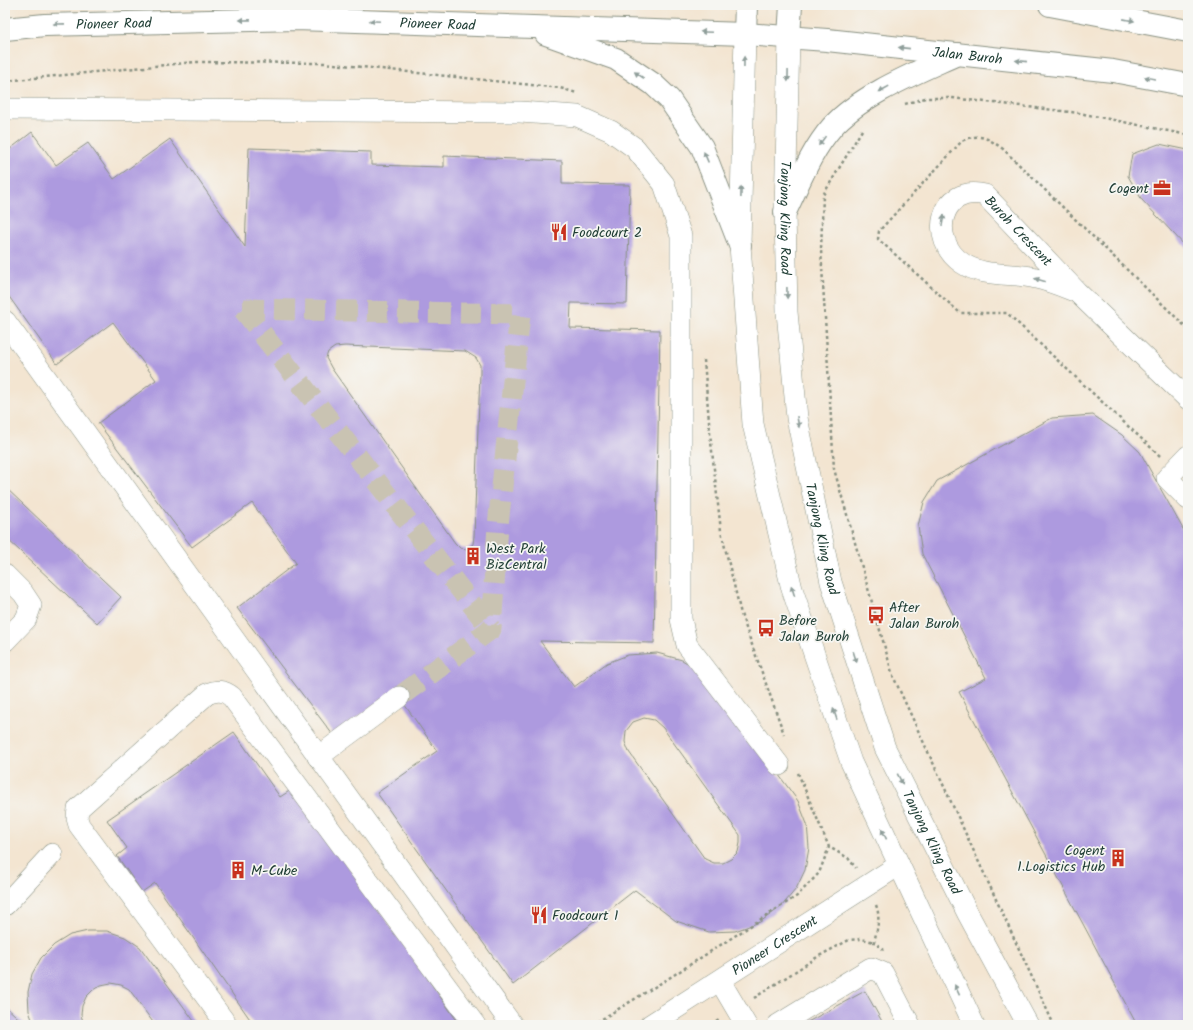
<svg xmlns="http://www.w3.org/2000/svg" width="1193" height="1030" font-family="Kalam,sans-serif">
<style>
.building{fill:#ad9adf;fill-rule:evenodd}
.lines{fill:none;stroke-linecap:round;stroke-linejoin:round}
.minor-tunnel{stroke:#c9c3b2;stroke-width:21;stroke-dasharray:21 10;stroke-linecap:butt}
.minor-casing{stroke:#899182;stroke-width:22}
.major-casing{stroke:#899182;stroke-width:24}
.path{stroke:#899182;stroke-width:2.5;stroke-dasharray:3 3;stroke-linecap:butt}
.minor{stroke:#fff;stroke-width:21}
.major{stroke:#fff;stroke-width:22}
.oneway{fill:#8f9e9a}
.labels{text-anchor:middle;stroke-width:3.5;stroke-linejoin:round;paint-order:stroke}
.street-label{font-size:14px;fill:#1f3d34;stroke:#f6f6f2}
.poi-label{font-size:14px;fill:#1f3d34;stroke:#f6f6f2;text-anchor:start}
</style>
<rect width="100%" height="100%" fill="#f6f6f2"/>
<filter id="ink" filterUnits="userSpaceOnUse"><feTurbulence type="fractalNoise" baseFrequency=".025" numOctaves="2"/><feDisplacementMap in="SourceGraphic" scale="8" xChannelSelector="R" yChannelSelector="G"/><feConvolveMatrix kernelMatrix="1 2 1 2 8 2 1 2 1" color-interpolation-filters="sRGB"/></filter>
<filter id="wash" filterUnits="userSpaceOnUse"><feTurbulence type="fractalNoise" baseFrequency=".012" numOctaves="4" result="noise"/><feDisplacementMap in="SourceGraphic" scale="16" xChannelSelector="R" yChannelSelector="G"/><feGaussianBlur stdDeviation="0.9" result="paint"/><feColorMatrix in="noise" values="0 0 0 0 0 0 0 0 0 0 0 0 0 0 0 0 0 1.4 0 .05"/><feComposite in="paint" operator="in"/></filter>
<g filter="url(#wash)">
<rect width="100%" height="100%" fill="#f3e5d1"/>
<g id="blocks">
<!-- building -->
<g class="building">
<path d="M32,132l24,33 32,-22 26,36 56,-40 75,108 4,-99 122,4v13l73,2v-11l118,5v23l68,1 -3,119 -56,-1 -1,25 90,2 -6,313 -114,-2 34,46 33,-24 21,-8 29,-2 25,7 21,12 95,129 9,23 2,24 -4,22 -9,19 -15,18 -21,15 -25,9 -26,1 -33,-11 -41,-31 -122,95 -136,-192 60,-42 -42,-60 -62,44 -96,-127 59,-45 -44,-60 -60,44 -94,-124 58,-43 -43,-58 -56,42 -52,-73v-138zM345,346l120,5 11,7 4,7v8l-6,163 -1,8 -6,5 -7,-1 -5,-5 -123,-174 -6,-11 2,-6 7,-5zM644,718l10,2 9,8 77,107v8l-2,9 -7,7 -8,4h-9l-9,-4 -76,-107 -4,-10 1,-11 7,-9z"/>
<polygon points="1159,144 1188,150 1188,249 1142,200 1128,176 1132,154"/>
<polygon points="1093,415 1122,435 1140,452 1188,538 1188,1025 1137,1025 959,692 986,678 922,554 918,526 924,502 937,481 1052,418"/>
<polygon points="5,487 121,597 97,623 5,537"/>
<polygon points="234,732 280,797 294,788 460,1025 254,1025 155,883 142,892 117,856 127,848 107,820"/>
<polygon points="88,931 107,931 125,937 140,947 197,1025 155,1025 129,989 121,985 111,983 101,985 93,990 86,997 82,1006 81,1015 84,1025 34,1025 29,1011 28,992 32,974 41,958 54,945 70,935"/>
<polygon points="865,991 884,1025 802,1025"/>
<polygon points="5,1006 26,1025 5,1025"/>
</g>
</g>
</g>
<g filter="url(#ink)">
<use href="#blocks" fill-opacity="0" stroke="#899182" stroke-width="1"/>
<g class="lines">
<!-- minor-tunnel -->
<g class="minor-tunnel">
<polyline points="243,309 520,314 498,526 491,629 399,697"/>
<polyline points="243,309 491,629"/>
</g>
<!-- minor casing -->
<g class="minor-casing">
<g id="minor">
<polyline points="745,34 740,245 753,424 792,589 851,762 974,1025"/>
<path id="s1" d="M789,37l-4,175 2,100 10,106 34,164 54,166 83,166 60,111"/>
<polyline points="5,109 520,112 577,116 611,131 635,148 664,184 681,236 681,619 687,645 779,765"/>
<path id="s2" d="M1077,292c-13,-5 -27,-11 -41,-14 -24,-6 -52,0 -74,-15 -34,-23 -22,-79 23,-68l92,97 111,107"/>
<polyline points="5,321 512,1025"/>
<polyline points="1188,456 1167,478 1188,499"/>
<polyline points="5,575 23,593 31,605 26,619 5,641"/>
<polyline points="318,757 399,697"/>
<polyline points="5,905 52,854"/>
<polyline points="720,981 746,1025"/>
<path d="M227,1025l-148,-200 -2,-7 1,-9 129,-115c10,-4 17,-4 25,3l243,328"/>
<path id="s3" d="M650,1025l249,-160"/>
<polyline points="778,1025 871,968 883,973 910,1025"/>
</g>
</g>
<!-- major casing -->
<g class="major-casing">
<g id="major">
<polyline points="1050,5 1188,31"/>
<path id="s4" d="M5,29l40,-4 251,-6 449,15 82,6 286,31 75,14"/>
<polyline points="546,34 616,59 653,84 669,99 702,147 740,245"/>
<polyline points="745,34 746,5"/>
<polyline points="789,37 791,5"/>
<path d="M785,212c14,-29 26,-61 47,-85 28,-32 86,-55 125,-73"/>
</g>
</g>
<!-- path -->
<g class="path">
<polyline points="5,81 195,62 324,63 560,88 577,93"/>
<polyline points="905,104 925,98 952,98 1079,113 1188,135"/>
<polyline points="862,130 823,195 821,250 834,469 893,676 1054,1025"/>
<polyline points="704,360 710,433 721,531 741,614 784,734"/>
<path d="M1160,456l-153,-143h-47l-82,-74 1,-8 83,-90c18,-9 27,-2 41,8l185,180"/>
<polyline points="798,773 829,847 848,858 856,868"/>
<path d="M876,905c5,13 1,24 -2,37l10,8"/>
<polyline points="754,998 819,956 849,940 862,939 874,942"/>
<polyline points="592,1025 666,980 797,896 819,873 829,847"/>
<polyline points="711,1025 719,1020"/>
</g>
<!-- minor -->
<use href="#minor" class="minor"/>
<!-- major -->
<use href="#major" class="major"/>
</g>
<!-- one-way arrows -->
<defs><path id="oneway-solid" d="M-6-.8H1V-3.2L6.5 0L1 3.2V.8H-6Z"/></defs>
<g class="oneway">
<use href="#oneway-solid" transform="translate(245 20) rotate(179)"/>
<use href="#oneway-solid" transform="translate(1129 20) rotate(11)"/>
<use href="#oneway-solid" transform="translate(375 21) rotate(-178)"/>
<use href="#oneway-solid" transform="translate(59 24) rotate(179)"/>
<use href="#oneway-solid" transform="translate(706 32) rotate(-178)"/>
<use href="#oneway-solid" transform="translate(904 48) rotate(-174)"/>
<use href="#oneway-solid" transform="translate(1021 61) rotate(-174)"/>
<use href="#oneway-solid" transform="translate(744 62) rotate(-89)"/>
<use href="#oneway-solid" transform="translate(639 75) rotate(-146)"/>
<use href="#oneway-solid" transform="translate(788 76) rotate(91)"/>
<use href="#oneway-solid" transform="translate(1150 78) rotate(-169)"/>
<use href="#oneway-solid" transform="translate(884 89) rotate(151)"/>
<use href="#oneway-solid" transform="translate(822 141) rotate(126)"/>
<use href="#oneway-solid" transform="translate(706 157) rotate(-113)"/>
<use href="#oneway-solid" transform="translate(741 192) rotate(-89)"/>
<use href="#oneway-solid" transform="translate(943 220) rotate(-80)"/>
<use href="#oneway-solid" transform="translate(1040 280) rotate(-164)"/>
<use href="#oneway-solid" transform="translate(787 293) rotate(89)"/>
<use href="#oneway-solid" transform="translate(798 422) rotate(79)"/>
<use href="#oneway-solid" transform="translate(793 591) rotate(-107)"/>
<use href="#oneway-solid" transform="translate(855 657) rotate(72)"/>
<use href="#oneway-solid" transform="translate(835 714) rotate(-109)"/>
<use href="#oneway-solid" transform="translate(900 779) rotate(63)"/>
<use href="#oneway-solid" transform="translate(884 834) rotate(-115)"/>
<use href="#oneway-solid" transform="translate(957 990) rotate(-115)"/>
</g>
</g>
<!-- icons -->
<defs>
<g id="office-bare" transform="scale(1.38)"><path d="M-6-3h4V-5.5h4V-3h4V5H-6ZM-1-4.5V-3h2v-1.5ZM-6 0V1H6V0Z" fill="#c8321e" stroke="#f6f6f2" stroke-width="2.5" paint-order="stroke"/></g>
<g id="restaurant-bare" transform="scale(1.38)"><path d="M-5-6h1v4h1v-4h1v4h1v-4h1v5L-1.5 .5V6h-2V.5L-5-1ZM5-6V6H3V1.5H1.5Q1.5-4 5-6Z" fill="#c8321e" stroke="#f6f6f2" stroke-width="2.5" paint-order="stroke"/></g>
<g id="building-bare" transform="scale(1.38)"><path d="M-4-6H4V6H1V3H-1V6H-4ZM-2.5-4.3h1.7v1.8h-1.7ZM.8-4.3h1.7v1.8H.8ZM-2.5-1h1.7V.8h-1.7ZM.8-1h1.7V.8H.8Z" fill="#c8321e" stroke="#f6f6f2" stroke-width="2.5" paint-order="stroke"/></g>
<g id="bus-bare" transform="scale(1.38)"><path d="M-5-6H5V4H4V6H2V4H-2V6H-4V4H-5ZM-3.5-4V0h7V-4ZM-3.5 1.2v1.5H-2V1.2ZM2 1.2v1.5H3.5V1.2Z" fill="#c8321e" stroke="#f6f6f2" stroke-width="2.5" paint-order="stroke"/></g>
</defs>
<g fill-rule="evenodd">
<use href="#office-bare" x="1162" y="188"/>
<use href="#restaurant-bare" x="559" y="232"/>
<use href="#building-bare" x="473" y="556"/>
<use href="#bus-bare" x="876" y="615"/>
<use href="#bus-bare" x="766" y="628"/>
<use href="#building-bare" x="1118" y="858"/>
<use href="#building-bare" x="238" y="870"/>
<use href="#restaurant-bare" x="539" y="915"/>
</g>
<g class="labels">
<!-- street labels -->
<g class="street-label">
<text dy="5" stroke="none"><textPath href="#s4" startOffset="109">Pioneer Road</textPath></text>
<text dy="5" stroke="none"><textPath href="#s4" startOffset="433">Pioneer Road</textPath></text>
<text dy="5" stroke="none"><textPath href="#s4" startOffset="964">Jalan Buroh</textPath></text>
<text dy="5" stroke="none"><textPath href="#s1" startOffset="181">Tanjong Kling Road</textPath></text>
<text dy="5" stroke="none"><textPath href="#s2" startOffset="274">Buroh Crescent</textPath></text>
<text dy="5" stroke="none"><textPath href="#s1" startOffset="505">Tanjong Kling Road</textPath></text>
<text dy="5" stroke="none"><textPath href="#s1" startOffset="829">Tanjong Kling Road</textPath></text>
<text dy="5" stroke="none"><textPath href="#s3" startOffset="148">Pioneer Crescent</textPath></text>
</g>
<!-- poi labels -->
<g class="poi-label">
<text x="1149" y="193" text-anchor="end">Cogent</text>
<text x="572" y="237">Foodcourt 2</text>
<text x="486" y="553">West Park<tspan x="486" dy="16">BizCentral</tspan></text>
<text x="889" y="612">After<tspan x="889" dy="16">Jalan Buroh</tspan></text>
<text x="779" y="625">Before<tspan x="779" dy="16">Jalan Buroh</tspan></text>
<text x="1105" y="855" text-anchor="end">Cogent<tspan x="1105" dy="16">1.Logistics Hub</tspan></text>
<text x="251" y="875">M-Cube</text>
<text x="552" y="920">Foodcourt 1</text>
</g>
</g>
<!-- margin -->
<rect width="1193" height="1030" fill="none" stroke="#f6f6f2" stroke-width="20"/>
</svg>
